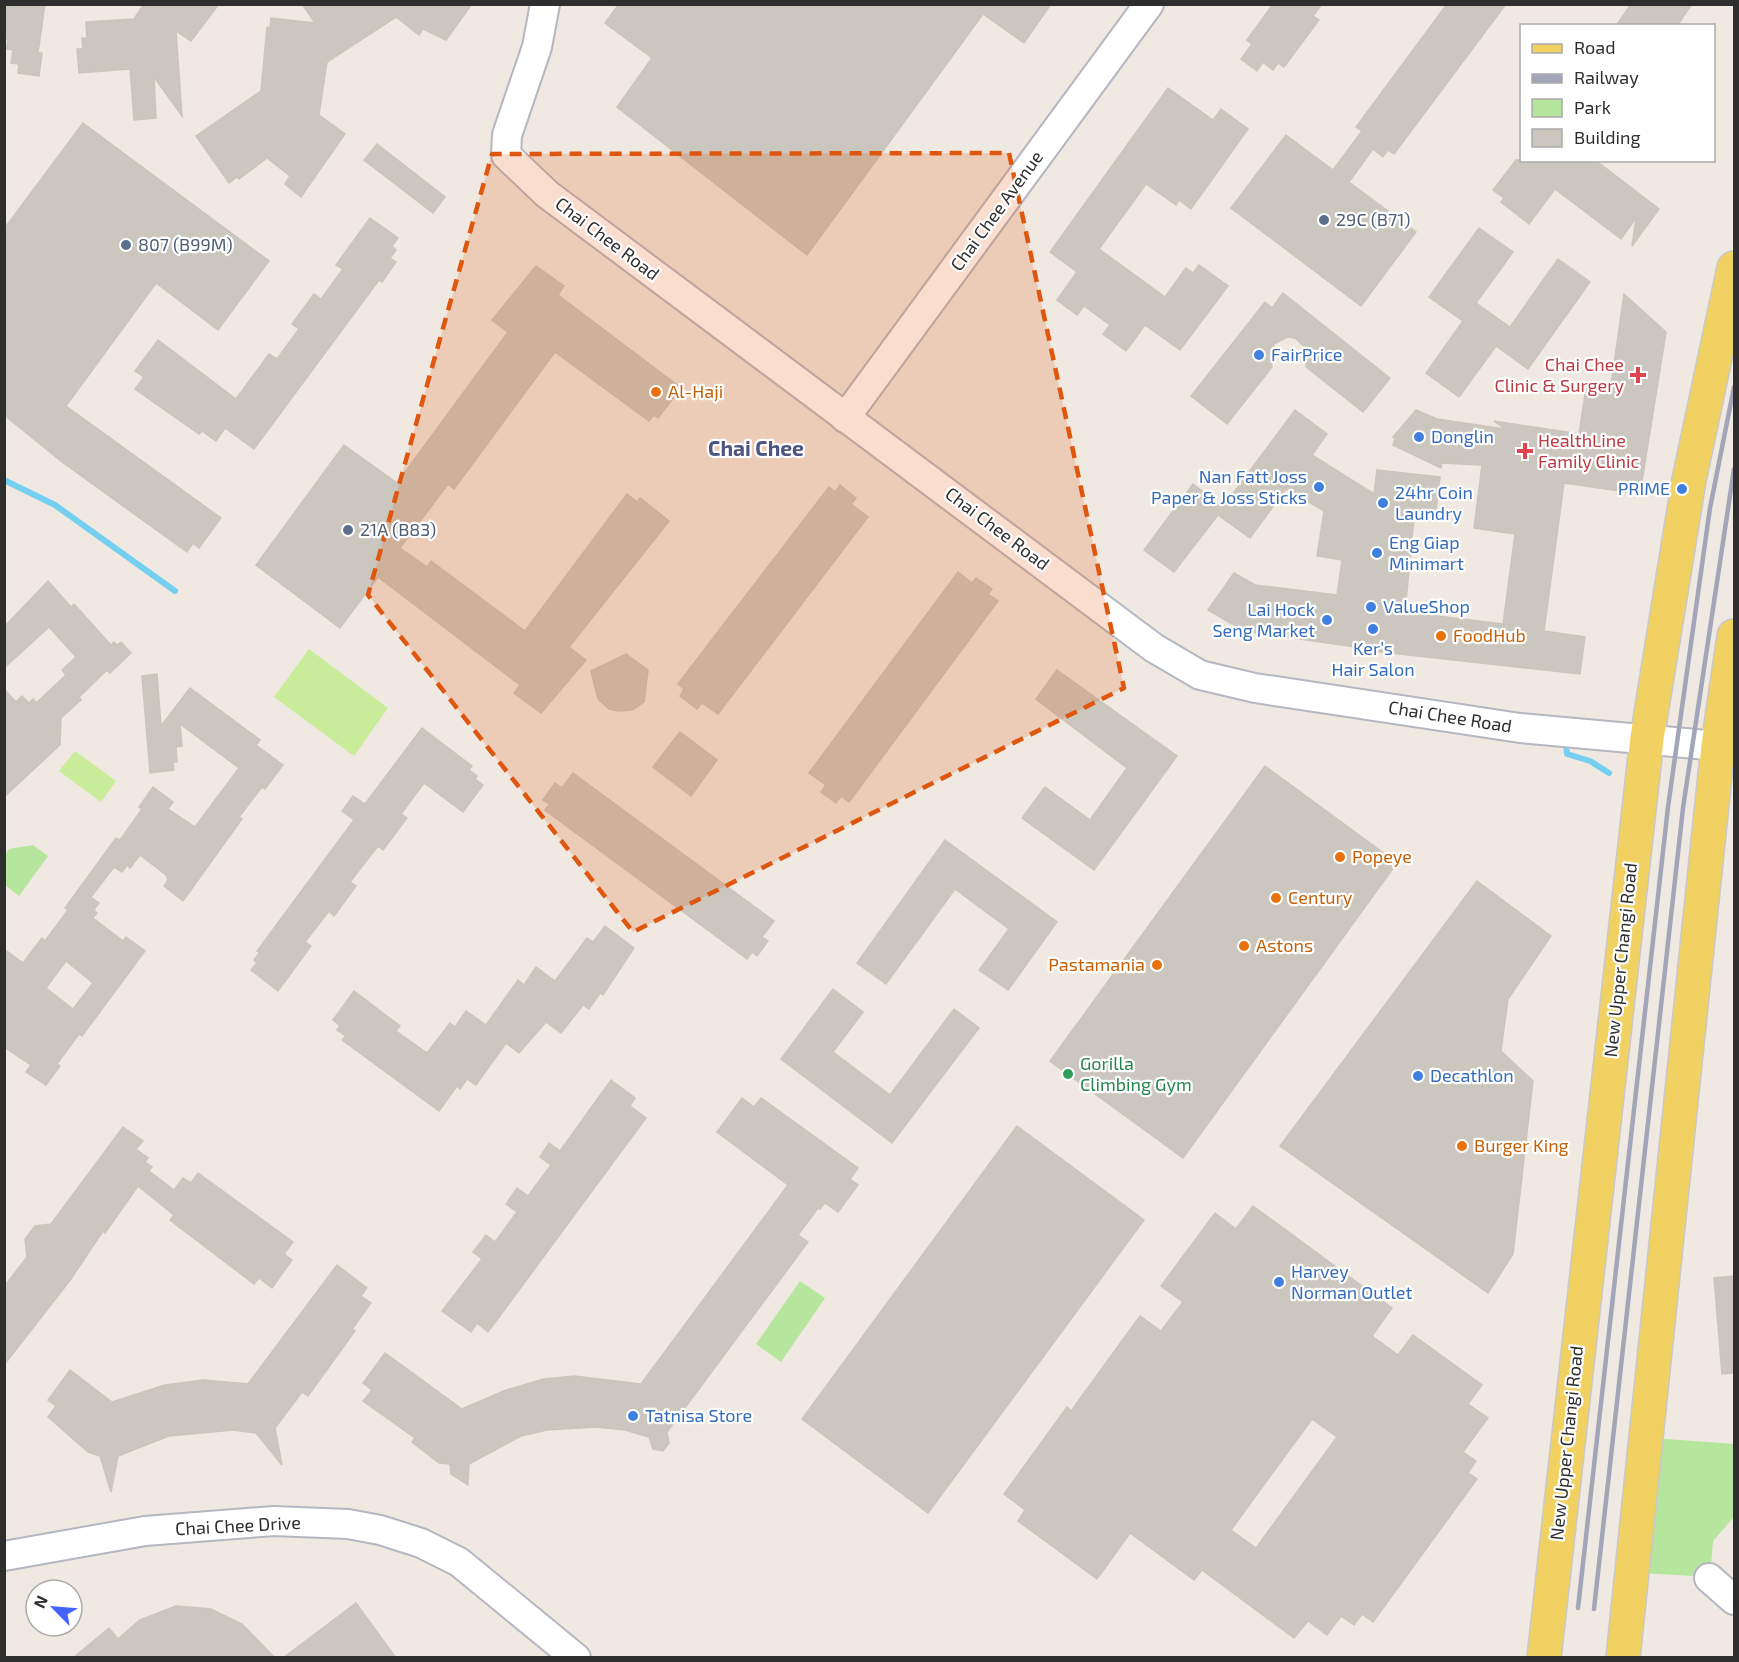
<svg xmlns="http://www.w3.org/2000/svg" width="1739" height="1662" font-family="'Exo 2',sans-serif">
<style>
.green{fill:#b6e59e}
.pitch{fill:#c9ec9a}
.lines{fill:none;stroke-linecap:round;stroke-linejoin:round}
.stream{stroke:#75cff0;stroke-width:6}
.building{fill:#cbc7bf;stroke:#cbc5ba;stroke-width:1.5;fill-rule:evenodd}
.minor-casing{stroke:#b4b7c1;stroke-width:32}
.major-casing{stroke:#c9c9c9;stroke-width:36}
.minor{stroke:#fff;stroke-width:28}
.major{stroke:#f2d163;stroke-width:33}
.rail{stroke:#a3a6b8;stroke-width:4.5}
.marked{fill:#df570e;fill-opacity:0.2;stroke:#df570e;stroke-width:4.5;stroke-dasharray:12 8;stroke-linejoin:round}
.service-dot{fill:#5c6f8a;stroke:#fff;stroke-width:2}
.shop-dot{fill:#3f7fe0;stroke:#fff;stroke-width:2}
.health-dot{fill:#e0444e;stroke:#fff;stroke-width:2}
.food-dot{fill:#e8710a;stroke:#fff;stroke-width:2}
.leisure-dot{fill:#2e9e5b;stroke:#fff;stroke-width:2}
.labels{text-anchor:middle;stroke-width:4.5;stroke-linejoin:round;paint-order:stroke}
.street-label{font-size:18px;fill:#2e2e2e;stroke:#fff}
.service-label{font-size:18px;fill:#4e5e75;stroke:#fff;text-anchor:start}
.shop-label{font-size:18px;fill:#366cbe;stroke:#fff;text-anchor:start}
.health-label{font-size:18px;fill:#be3a42;stroke:#fff;text-anchor:end}
.food-label{font-size:18px;fill:#c56008;stroke:#fff;text-anchor:start}
.leisure-label{font-size:18px;fill:#27864d;stroke:#fff;text-anchor:start}
.quarter-label{font-size:21px;font-weight:bold;fill:#4d5680;stroke:#fff}
</style>
<rect width="100%" height="100%" fill="#efe9e1"/>
<!-- green -->
<g class="green">
<polygon points="33,845 48,856 19,896 5,885 5,856 9,849"/>
<polygon points="800,1281 825,1298 781,1362 756,1344"/>
<polygon points="1653,1438 1734,1444 1734,1517 1713,1541 1710,1577 1641,1573"/>
</g>
<!-- pitch -->
<g class="pitch">
<polygon points="309,649 388,708 354,756 274,697"/>
<polygon points="75,751 116,781 101,802 59,771"/>
</g>
<g class="lines">
<!-- stream -->
<g class="stream">
<polyline points="4,480 55,505 175,591"/>
<polyline points="1566,743 1567,754 1590,761 1609,773"/>
</g>
</g>
<!-- building -->
<g class="building">
<polygon points="4,4 45,4 38,53 42,53 39,76 18,73 19,64 11,63 13,50 6,49 8,39 4,39"/>
<polygon points="144,4 219,4 191,41 176,31 182,116 154,77 156,118 134,120 130,69 79,73 77,49 83,49 82,38 87,38 86,22 134,19"/>
<polygon points="302,4 472,4 446,40 423,29 419,35 396,17 327,62 319,115 345,134 301,197 285,184 290,176 267,158 239,179 237,177 229,183 196,136 261,91 267,27 270,28 271,18 315,23"/>
<polygon points="619,4 1051,4 1024,43 983,14 807,255 617,107 652,58 605,23"/>
<polygon points="1273,4 1322,4 1313,16 1319,20 1284,67 1278,63 1273,70 1263,62 1257,71 1241,59 1252,44 1247,40"/>
<polygon points="1447,4 1506,4 1394,154 1388,150 1383,157 1373,149 1349,182 1416,232 1361,306 1231,208 1286,135 1333,170 1362,131 1356,127"/>
<polygon points="1631,4 1692,4 1677,26 1616,26"/>
<polygon points="1168,88 1213,120 1221,109 1248,129 1191,209 1179,200 1176,205 1146,184 1099,249 1165,297 1186,268 1193,273 1199,265 1228,286 1180,350 1145,325 1126,351 1103,334 1110,325 1084,306 1077,315 1057,300 1077,272 1050,252"/>
<polygon points="83,123 269,261 218,330 156,283 66,406 221,518 199,548 193,543 187,552 62,462 4,415 4,229"/>
<polygon points="377,144 445,197 433,213 364,160"/>
<polygon points="1516,160 1595,160 1659,209 1632,246 1636,218 1621,239 1555,189 1529,224 1501,202 1504,198 1493,190"/>
<polygon points="370,218 398,238 392,246 396,250 390,258 396,262 382,282 379,280 254,449 225,428 216,441 202,431 199,434 135,389 144,377 135,371 158,340 236,399 269,354 277,359 299,329 292,324 314,294 321,299 343,269 336,265"/>
<polygon points="1479,228 1513,252 1476,303 1510,327 1558,259 1590,282 1528,369 1496,346 1459,397 1426,373 1463,321 1429,297"/>
<polygon points="536,266 564,286 558,295 681,388 658,418 654,415 649,421 555,352 454,489 448,484 400,548 427,567 431,561 525,631 627,494 637,502 640,498 669,521 569,647 586,660 541,713 514,693 520,685 378,577 340,628 256,565 344,445 397,483 508,332 492,320"/>
<polygon points="1283,293 1390,378 1363,412 1306,367 1306,348 1295,338 1287,337 1274,344 1270,358 1272,367 1227,424 1191,396 1265,302 1272,308"/>
<polygon points="1624,294 1666,332 1640,494 1564,483 1544,631 1585,637 1580,674 1355,649 1355,647 1244,631 1208,610 1234,573 1255,585 1337,595 1342,560 1317,556 1324,511 1286,489 1250,538 1218,515 1174,572 1144,550 1193,484 1223,507 1295,410 1327,434 1312,455 1374,494 1377,470 1440,477 1435,519 1414,517 1405,612 1503,624 1515,534 1474,528 1482,465 1442,463 1441,468 1393,445 1395,439 1393,437 1416,410 1437,419 1505,429 1494,421 1579,434 1587,381 1611,385"/>
<polygon points="840,485 856,498 851,504 868,517 718,714 702,703 697,709 680,696 684,689 678,684 829,487 835,492"/>
<polygon points="958,572 972,583 976,578 992,589 988,594 998,601 849,802 841,796 836,803 821,792 826,785 809,773"/>
<polygon points="48,581 71,607 74,604 111,645 114,642 117,645 121,642 131,653 110,673 107,670 79,697 81,700 61,718 60,745 4,797 4,689 16,702 22,696 29,703 33,699 36,703 66,675 62,670 76,657 49,627 4,668 4,627"/>
<polygon points="626,654 648,670 644,702 632,710 618,711 609,709 598,699 591,671"/>
<polygon points="1057,670 1177,756 1094,870 1022,818 1045,787 1090,820 1127,768 1036,699"/>
<path d="M157,674l4,52 29,-38 70,52 -4,5 27,20 -18,24 -3,-2 -23,30 3,2 -59,82 -19,-15 4,-6 -2,-5 -26,-20 -10,13 -3,-3 -5,7 -8,-5 -23,30 -5,-3 13,9 -5,7 3,3 -4,5 30,23 3,-4 19,14 -63,85 -3,-2 -22,30 3,2 -14,19 -20,-13 5,-7 -27,-18v-98l19,14 19,-25 3,3 23,-31 -3,-2 51,-70 4,2 22,-31 -3,-2 14,-20 20,15 -5,7 27,18 44,-59 -59,-44 2,22 -6,1 1,15h-4l1,8 -24,3 -8,-97zM66,961l27,22 -20,26 -27,-21z"/>
<polygon points="422,728 472,766 469,770 477,776 475,779 483,785 463,812 424,783 401,814 407,818 383,850 378,846 350,882 356,886 334,916 329,911 305,942 311,946 278,991 251,970 257,963 254,960 260,952 257,951 354,820 342,811 353,796 365,804"/>
<polygon points="680,732 717,760 691,796 653,767"/>
<polygon points="1265,766 1397,863 1183,1158 1050,1061"/>
<polygon points="573,773 774,921 762,937 768,941 757,956 752,952 747,959 545,810 550,804 543,800 555,783 562,788"/>
<polygon points="945,840 1057,922 1008,990 979,970 1009,929 955,889 886,984 857,963"/>
<polygon points="1477,881 1551,936 1508,999 1501,1051 1533,1081 1513,1254 1488,1293 1280,1146"/>
<polygon points="605,926 634,948 603,995 600,993 589,1009 583,1005 561,1033 546,1022 519,1053 506,1043 476,1085 467,1079 460,1089 457,1086 439,1111 342,1040 346,1036 337,1030 340,1026 333,1020 354,991 400,1026 396,1031 427,1053 450,1023 455,1027 466,1011 486,1025 518,980 524,985 536,967 555,981 587,938 593,942"/>
<polygon points="833,989 863,1012 833,1052 890,1095 954,1009 979,1028 892,1143 781,1059"/>
<polygon points="611,1080 635,1098 630,1106 646,1118 488,1332 477,1323 471,1332 442,1311 482,1259 473,1252 486,1235 495,1242 517,1212 506,1204 517,1188 528,1196 551,1165 540,1157 549,1143 560,1151"/>
<polygon points="742,1098 754,1107 761,1098 858,1168 850,1179 858,1185 838,1212 825,1203 820,1209 818,1208 798,1235 808,1242 667,1432 669,1443 663,1451 653,1449 649,1437 625,1430 596,1427 547,1430 521,1436 469,1464 468,1485 451,1474 450,1464 439,1463 412,1442 415,1438 363,1401 372,1390 363,1383 385,1353 462,1409 506,1390 544,1379 574,1376 641,1384 788,1185 717,1132"/>
<polygon points="1017,1126 1144,1220 928,1513 802,1419"/>
<polygon points="123,1127 143,1141 136,1149 148,1158 145,1162 152,1167 149,1171 174,1190 183,1178 191,1183 198,1173 293,1242 284,1254 292,1260 272,1288 259,1278 254,1284 170,1220 174,1215 138,1186 105,1233 103,1231 71,1279 4,1365 4,1287 27,1257 25,1239 35,1226 51,1224"/>
<path d="M1253,1206l139,102 -20,28 26,19 15,-20 69,50 -14,19 20,14 -25,34 13,9 -8,12 9,6 -104,143 -11,-8 -8,11 -13,-9 -14,19 -19,-14 -14,17 -92,-68 -8,10 -64,-47 -33,46 -79,-58 7,-11 -21,-16 63,-87 4,4 69,-95 21,15 22,-29 -22,-16 54,-73 21,16zM1312,1419l25,18 -81,111 -25,-18z"/>
<polygon points="337,1265 367,1288 361,1296 371,1303 352,1329 355,1331 308,1396 302,1392 275,1428 282,1465 256,1433 233,1430 169,1436 118,1456 111,1492 100,1456 88,1452 48,1417 56,1406 48,1400 70,1370 112,1402 165,1385 203,1380 248,1384"/>
<polygon points="1734,1276 1734,1373 1722,1374 1714,1278"/>
<polygon points="356,1603 396,1658 283,1658"/>
<polygon points="176,1606 211,1609 242,1624 275,1658 73,1658 109,1628 118,1639 140,1620"/>
</g>
<g class="lines">
<!-- minor casing -->
<g class="minor-casing">
<g id="minor">
<polyline points="545,4 537,47 507,135 506,155 547,194 1154,648 1200,675 1255,688 1520,728 1718,746"/>
<polyline points="845,418 1149,4"/>
<polyline points="4,1556 145,1531 274,1521 348,1524 380,1530 421,1543 459,1562 576,1658"/>
<polyline points="1709,1578 1734,1600"/>
</g>
</g>
<!-- major casing -->
<g class="major-casing">
<g id="major">
<polyline points="1544,1658 1647,738 1689,480 1734,268"/>
<polyline points="1623,1658 1718,746 1734,636"/>
</g>
</g>
<!-- minor -->
<use href="#minor" class="minor"/>
<!-- major -->
<use href="#major" class="major"/>
<!-- rail -->
<g class="rail">
<polyline points="1578,1608 1668,807 1710,508 1734,387"/>
<polyline points="1594,1609 1683,808 1734,469"/>
</g>
</g>
<!-- marked area -->
<path class="marked" d="M1009,153l115,535 -491,244 -265,-337 124,-441z"/>
<!-- markers -->
<g class="service-dot">
<circle cx="1324" cy="220" r="6"/>
<circle cx="126" cy="245" r="6"/>
<circle cx="348" cy="530" r="6"/>
</g>
<g class="shop-dot">
<circle cx="1259" cy="355" r="6"/>
<circle cx="1419" cy="437" r="6"/>
<circle cx="1319" cy="487" r="6"/>
<circle cx="1682" cy="489" r="6"/>
<circle cx="1383" cy="503" r="6"/>
<circle cx="1377" cy="553" r="6"/>
<circle cx="1371" cy="607" r="6"/>
<circle cx="1327" cy="620" r="6"/>
<circle cx="1373" cy="629" r="6"/>
<circle cx="1418" cy="1076" r="6"/>
<circle cx="1279" cy="1282" r="6"/>
<circle cx="633" cy="1416" r="6"/>
</g>
<g class="health-dot">
<path d="M1635 366h6v6h6v6h-6v6h-6v-6h-6v-6h6z"/>
<path d="M1522 442h6v6h6v6h-6v6h-6v-6h-6v-6h6z"/>
</g>
<g class="food-dot">
<circle cx="656" cy="392" r="6"/>
<circle cx="1441" cy="636" r="6"/>
<circle cx="1340" cy="857" r="6"/>
<circle cx="1276" cy="898" r="6"/>
<circle cx="1244" cy="946" r="6"/>
<circle cx="1157" cy="965" r="6"/>
<circle cx="1462" cy="1146" r="6"/>
</g>
<circle class="leisure-dot" cx="1068" cy="1074" r="6"/>
<g class="labels">
<!-- street labels -->
<g class="street-label">
<text transform="translate(997 211) rotate(-54)" y="6">Chai Chee Avenue</text>
<text transform="translate(607 239) rotate(37)" y="6">Chai Chee Road</text>
<text transform="translate(997 529) rotate(37)" y="6">Chai Chee Road</text>
<text transform="translate(1450 717) rotate(9)" y="6">Chai Chee Road</text>
<text transform="translate(1621 960) rotate(-84)" y="6">New Upper Changi Road</text>
<text transform="translate(1567 1443) rotate(-84)" y="6">New Upper Changi Road</text>
<text transform="translate(238 1526) rotate(-3)" y="6">Chai Chee Drive</text>
</g>
<!-- service labels -->
<g class="service-label">
<text x="1336" y="226">29C (B71)</text>
<text x="138" y="251">807 (B99M)</text>
<text x="360" y="536">21A (B83)</text>
</g>
<!-- shop labels -->
<g class="shop-label">
<text x="1271" y="361">FairPrice</text>
<text x="1431" y="443">Donglin</text>
<text x="1307" y="483" text-anchor="end">Nan Fatt Joss<tspan x="1307" dy="21">Paper &amp; Joss Sticks</tspan></text>
<text x="1670" y="495" text-anchor="end">PRIME</text>
<text x="1395" y="499">24hr Coin<tspan x="1395" dy="21">Laundry</tspan></text>
<text x="1389" y="549">Eng Giap<tspan x="1389" dy="21">Minimart</tspan></text>
<text x="1383" y="613">ValueShop</text>
<text x="1315" y="616" text-anchor="end">Lai Hock<tspan x="1315" dy="21">Seng Market</tspan></text>
<text x="1373" y="655" text-anchor="middle">Ker’s<tspan x="1373" dy="21">Hair Salon</tspan></text>
<text x="1430" y="1082">Decathlon</text>
<text x="1291" y="1278">Harvey<tspan x="1291" dy="21">Norman Outlet</tspan></text>
<text x="645" y="1422">Tatnisa Store</text>
</g>
<!-- health labels -->
<g class="health-label">
<text x="1624" y="371">Chai Chee<tspan x="1624" dy="21">Clinic &amp; Surgery</tspan></text>
<text x="1538" y="447" text-anchor="start">HealthLine<tspan x="1538" dy="21">Family Clinic</tspan></text>
</g>
<!-- food labels -->
<g class="food-label">
<text x="668" y="398">Al-Haji</text>
<text x="1453" y="642">FoodHub</text>
<text x="1352" y="863">Popeye</text>
<text x="1288" y="904">Century</text>
<text x="1256" y="952">Astons</text>
<text x="1145" y="971" text-anchor="end">Pastamania</text>
<text x="1474" y="1152">Burger King</text>
</g>
<!-- leisure labels -->
<g class="leisure-label">
<text x="1080" y="1070">Gorilla<tspan x="1080" dy="21">Climbing Gym</tspan></text>
</g>
<!-- quarter labels -->
<g class="quarter-label">
<text x="756" y="456">Chai Chee</text>
</g>
</g>
<!-- border -->
<rect width="1739" height="1662" fill="none" stroke="#2e2e2e" stroke-width="12"/>
<!-- legend -->
<rect x="1520" y="24" width="195" height="138" fill="#ffffff" stroke="#ababab" stroke-width="1.5"/>
<rect x="1532" y="44" width="30" height="9" fill="#f2d163" stroke="#ababab" stroke-width="1.5"/>
<text x="1574" y="54" font-size="18" fill="#2e2e2e">Road</text>
<rect x="1532" y="74" width="30" height="9" fill="#a3a6b8" stroke="#ababab" stroke-width="1.5"/>
<text x="1574" y="84" font-size="18" fill="#2e2e2e">Railway</text>
<rect x="1532" y="99" width="30" height="18" fill="#b6e59e" stroke="#ababab" stroke-width="1.5"/>
<text x="1574" y="114" font-size="18" fill="#2e2e2e">Park</text>
<rect x="1532" y="129" width="30" height="18" fill="#cbc7bf" stroke="#ababab" stroke-width="1.5"/>
<text x="1574" y="144" font-size="18" fill="#2e2e2e">Building</text>
<!-- north arrow -->
<g transform="translate(54 1608) rotate(295)"><circle r="28" fill="#ffffff" stroke="#ababab" stroke-width="1.5"/>
<path d="M0-4.5L10 22L0 15L-10 22Z" fill="#4264fb"/>
<text y="-9" font-size="16" font-weight="bold" text-anchor="middle" fill="#2e2e2e">N</text>
</g>
</svg>
